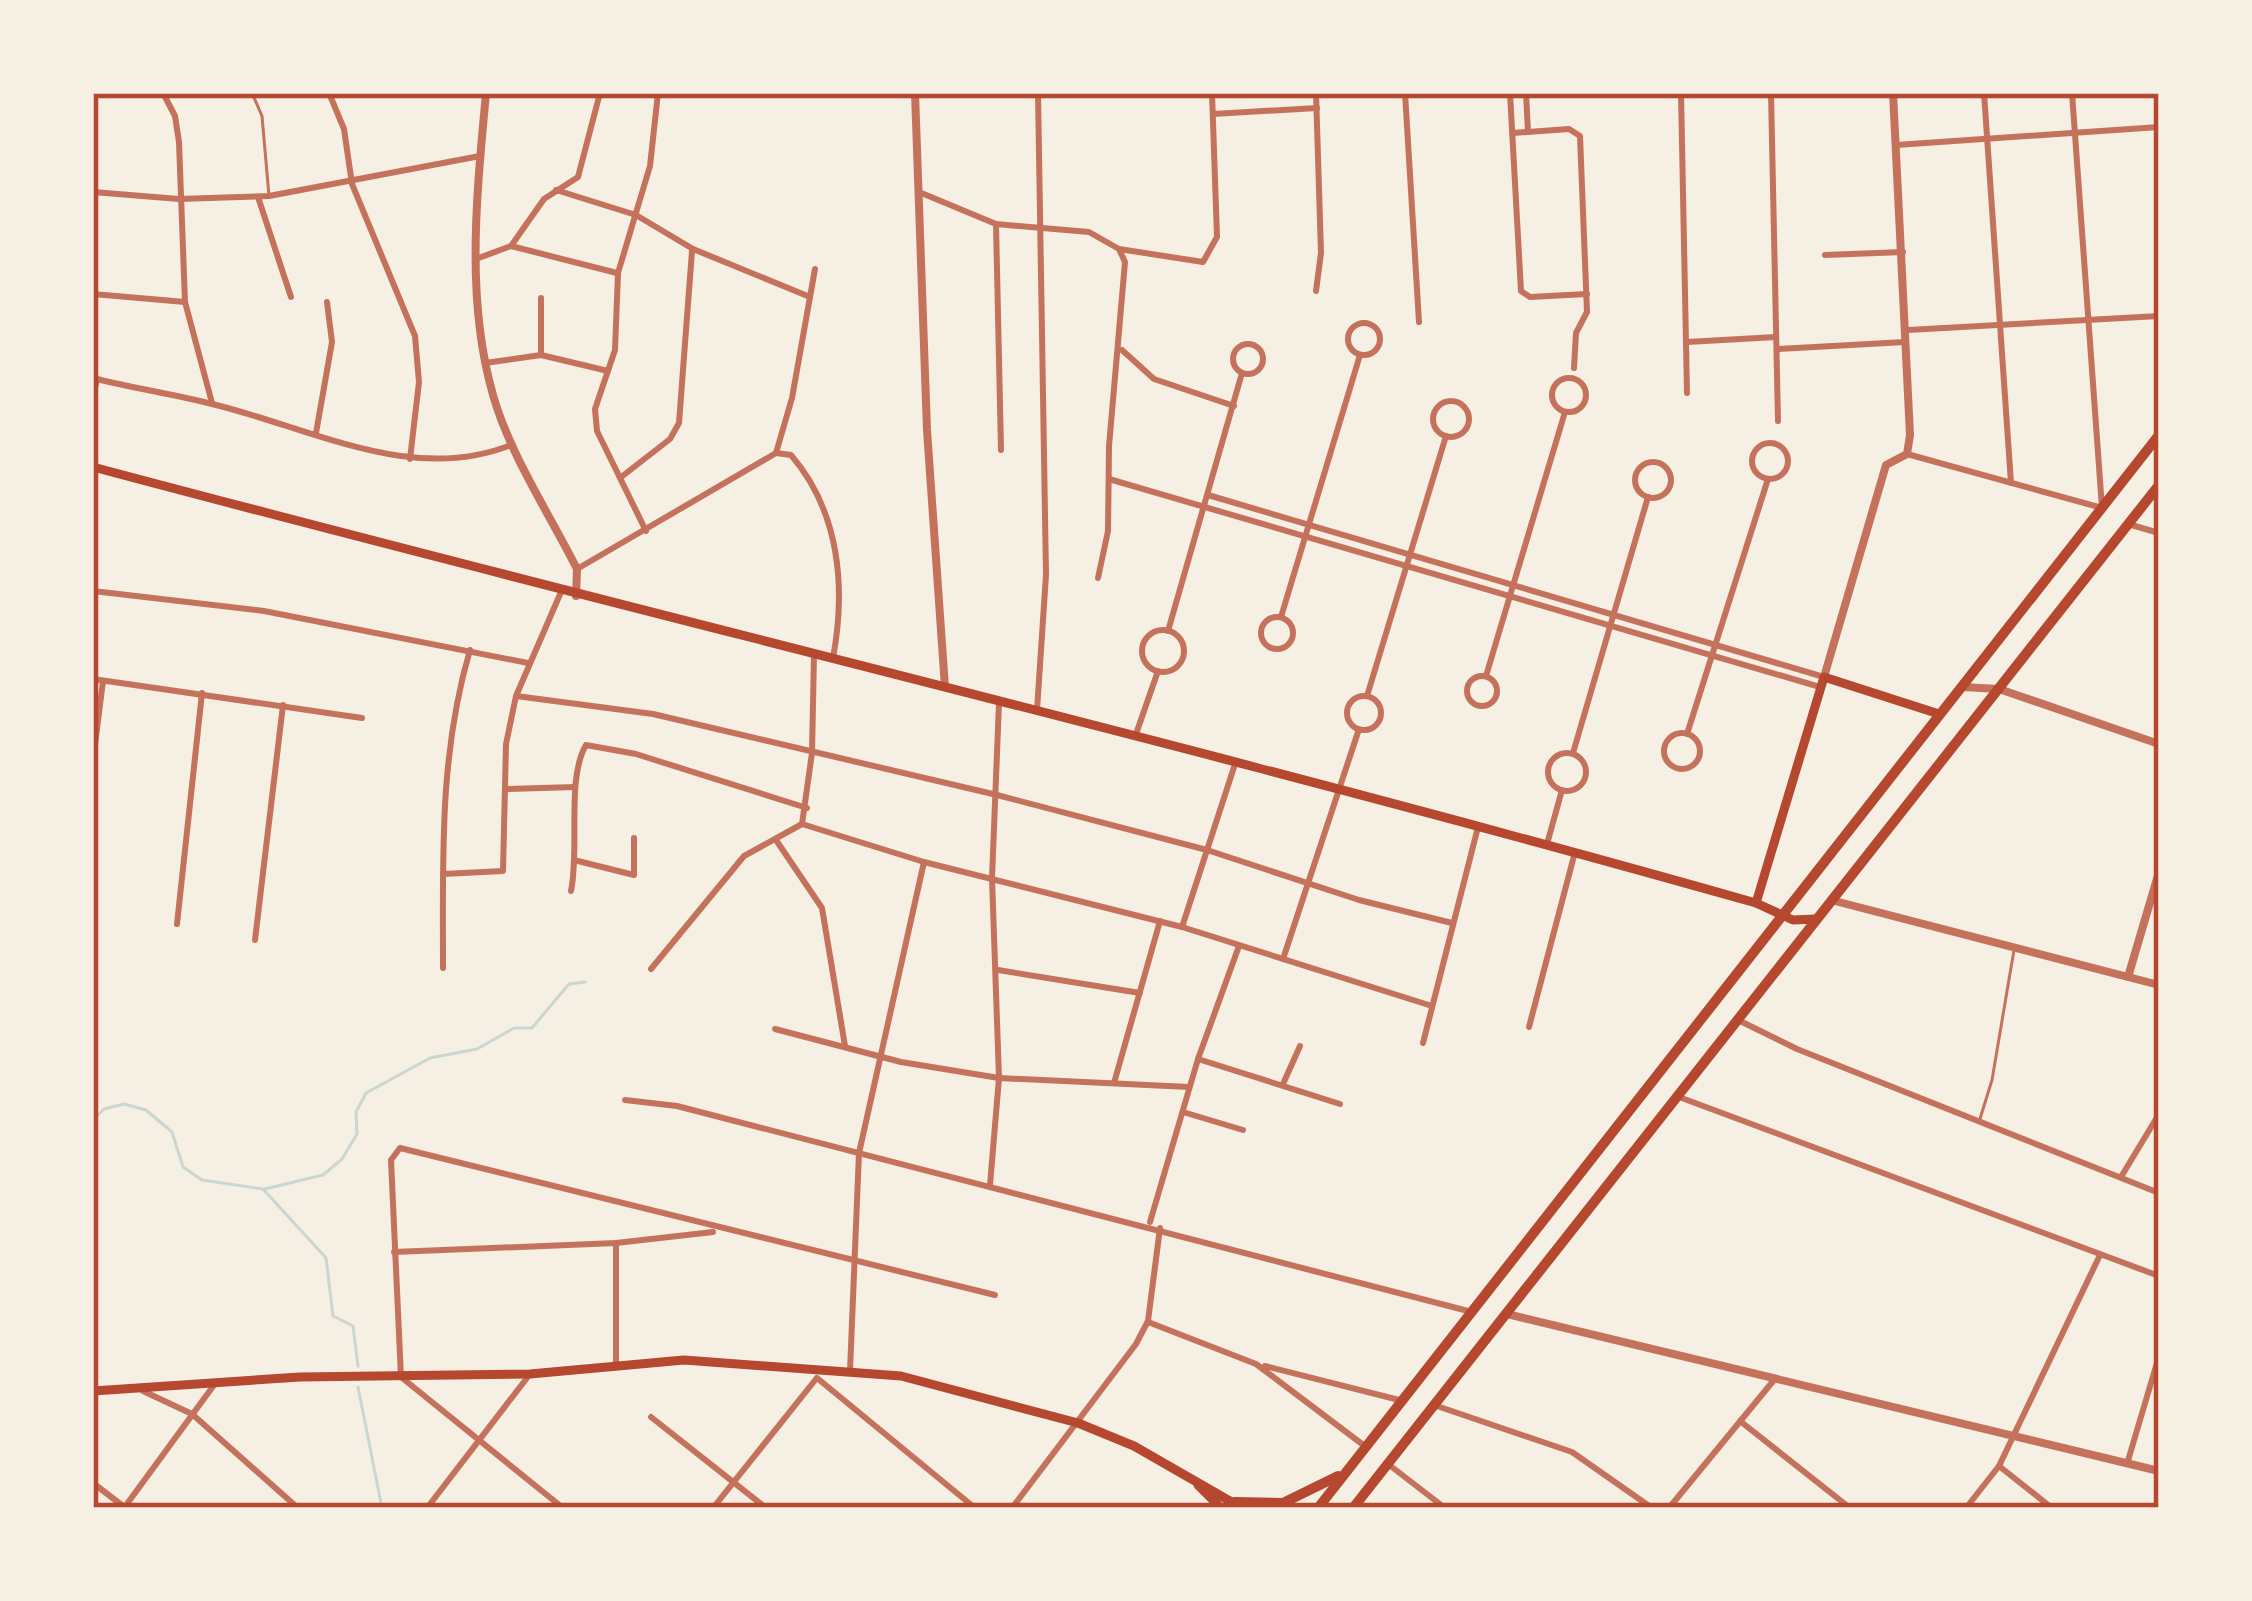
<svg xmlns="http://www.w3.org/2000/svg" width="2252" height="1601" font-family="Manrope,sans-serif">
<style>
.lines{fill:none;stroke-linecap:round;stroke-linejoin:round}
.stream{stroke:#c9d6d2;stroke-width:3}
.service{stroke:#c5725c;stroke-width:3}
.minor{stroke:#c5725c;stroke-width:6}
.tertiary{stroke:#c5725c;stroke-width:8}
.secondary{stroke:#b5482f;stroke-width:9}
.primary{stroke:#b5482f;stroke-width:10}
.neatline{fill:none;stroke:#b5482f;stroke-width:4.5}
</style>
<rect width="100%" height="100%" fill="#f6efe4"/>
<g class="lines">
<!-- stream -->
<g class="stream">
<polyline points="93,1120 104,1109 124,1104 146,1110 172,1132 183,1167 202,1180 263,1189 326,1258 333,1316 353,1326 358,1366"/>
<polyline points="265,1189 323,1175 342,1159 357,1134 356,1112 366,1093 430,1058 477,1049 514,1028 532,1028 569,984 585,982"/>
<polyline points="358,1387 382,1508"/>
</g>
<!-- service -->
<g class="service">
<polyline points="252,93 262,116 269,196"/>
<polyline points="1979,1122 1992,1080 2014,950"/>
</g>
<!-- minor -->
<g class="minor">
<polyline points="163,93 175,116 179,142 185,302 212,403"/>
<polyline points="329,93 344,129 352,184 415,336 419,382 410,459"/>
<polyline points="1405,93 1419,322"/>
<polyline points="1510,93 1521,291 1530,297 1587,294"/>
<polyline points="1526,93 1528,132"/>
<polyline points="1681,93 1687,393"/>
<polyline points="1771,93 1778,421"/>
<polyline points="1984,93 2011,483"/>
<polyline points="1213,114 1317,108"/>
<polyline points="1513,133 1569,129 1580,136 1587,312 1576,333 1574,368"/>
<polyline points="1896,145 2159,127"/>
<polyline points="93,153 93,163"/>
<polyline points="556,190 636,215 693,249 810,297"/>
<polyline points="93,192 179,199 269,196 480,156"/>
<polyline points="919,192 996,224 1089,232 1119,249 1203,262 1217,237 1212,93"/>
<polyline points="258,197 291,297"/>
<polyline points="996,224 1001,450"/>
<polyline points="511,246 544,199 578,177 600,93"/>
<polyline points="1825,255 1903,252"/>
<polyline points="476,259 511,246 617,273"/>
<polyline points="1316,291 1321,253 1316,93"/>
<polyline points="93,294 185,302"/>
<polyline points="541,298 541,355"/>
<circle cx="1364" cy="339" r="16"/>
<polyline points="1908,330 2159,316"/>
<polyline points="1687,342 1776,337"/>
<circle cx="1248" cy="359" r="15"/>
<polyline points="1777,349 1905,342"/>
<polyline points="1122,350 1154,379 1234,406"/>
<polyline points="485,363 541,355 608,371"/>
<path d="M93,378c39,10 80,16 119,26 97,23 200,81 299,41"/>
<circle cx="1569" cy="395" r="17"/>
<polyline points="93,396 97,379"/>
<circle cx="1451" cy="419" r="18"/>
<polyline points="316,433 332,342 327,302"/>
<circle cx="1770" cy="461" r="18"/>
<path d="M776,453l15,2c49,57 55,133 42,203"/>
<polyline points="776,453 792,398 815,269"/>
<polyline points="1907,454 2102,508 2072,93"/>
<circle cx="1653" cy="480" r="18"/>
<polyline points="620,478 670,439 679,423 692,251"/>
<polyline points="1109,479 1820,687"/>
<polyline points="1208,495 1824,677"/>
<polyline points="2128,524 2159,533"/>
<polyline points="646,531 597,431 595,409 615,350 618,273 650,166 658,93"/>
<polyline points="577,569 776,453"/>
<polyline points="1098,578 1108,531 1109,446 1125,262 1119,249"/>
<polyline points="93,591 264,611 528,663"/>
<circle cx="1277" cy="633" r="16"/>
<polyline points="1281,617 1360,355"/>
<circle cx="1163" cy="651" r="21"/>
<polyline points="1168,631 1242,373"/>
<circle cx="1482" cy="691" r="15"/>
<polyline points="1486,676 1565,412"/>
<polyline points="93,679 362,718"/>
<circle cx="1364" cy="713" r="17"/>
<polyline points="516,696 653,714 997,795 1207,850 1359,900 1452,923"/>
<polyline points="1367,696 1446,436"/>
<polyline points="1037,710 1046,575 1038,93"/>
<circle cx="1682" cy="751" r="18"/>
<polyline points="1136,734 1158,671"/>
<polyline points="1687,734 1768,479"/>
<circle cx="1567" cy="772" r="19"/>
<polyline points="1573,753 1648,497"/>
<polyline points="93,761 103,681"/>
<polyline points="507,789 575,787"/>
<polyline points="802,824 924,862 1182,927 1432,1006"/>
<polyline points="776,840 822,908 845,1046"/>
<polyline points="1547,844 1562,790"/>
<polyline points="578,861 634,875 634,838"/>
<polyline points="443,874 503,871 506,744 516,696 561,592"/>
<path d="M571,891c9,-43 -5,-112 15,-146l50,9 171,54"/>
<polyline points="177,924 202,693"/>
<polyline points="1182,927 1236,761"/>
<polyline points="255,940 283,705"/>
<polyline points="1283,959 1359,729"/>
<path d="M443,968c0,-109 -4,-213 27,-318"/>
<polyline points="651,969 744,856 802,824 812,753 814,655"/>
<polyline points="998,970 1140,993"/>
<polyline points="1736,1019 1797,1049 2159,1193"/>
<polyline points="1529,1027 1575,852"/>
<polyline points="775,1029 901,1062 999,1078 1189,1087"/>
<polyline points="1423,1043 1478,827"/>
<polyline points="1198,1059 1340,1104"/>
<polyline points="1114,1083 1160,921"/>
<polyline points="1283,1084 1300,1046"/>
<polyline points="1679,1097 2159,1276"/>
<polyline points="625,1100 677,1106 1472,1312"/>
<polyline points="1183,1112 1243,1130"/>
<polyline points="2121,1177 2159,1114"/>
<polyline points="990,1185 999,1078 992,878 999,703"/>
<polyline points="1150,1222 1198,1059 1239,946"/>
<polyline points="616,1243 616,1365"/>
<polyline points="394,1252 616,1243 713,1232"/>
<polyline points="1148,1322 1256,1364 1366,1447"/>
<polyline points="1265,1366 1403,1401"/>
<polyline points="850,1371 859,1153 924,862"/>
<polyline points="817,1378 975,1508"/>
<polyline points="143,1391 192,1414 298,1508"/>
<polyline points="1434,1405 1572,1452 1652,1508"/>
<polyline points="651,1417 766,1508"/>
<polyline points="1740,1421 1850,1508"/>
<polyline points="1388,1464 1445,1508"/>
<polyline points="2127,1464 2159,1356"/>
<polyline points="1999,1466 2052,1508"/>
<polyline points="93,1483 123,1506"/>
<polyline points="124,1508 214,1385"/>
<polyline points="427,1508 530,1374"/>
<polyline points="563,1508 401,1377 391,1160 400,1148 995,1295"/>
<polyline points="713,1508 816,1379"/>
<polyline points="1012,1508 1136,1344 1148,1321 1160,1228"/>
<polyline points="1669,1508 1774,1380"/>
<polyline points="1966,1508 1999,1466 2100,1255"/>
</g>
<!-- tertiary -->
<g class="tertiary">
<path d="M486,93c-9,99 -21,205 7,302 17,60 56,118 84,174l-1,27"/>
<polyline points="915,93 927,430 945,687"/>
<polyline points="1824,677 1886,465 1907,454 1910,435 1893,93"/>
<polyline points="1962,687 1999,689 2159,744"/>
<polyline points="1831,900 2159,985"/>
<polyline points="2128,977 2159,872"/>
<polyline points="1507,1314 2159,1471"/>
</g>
<!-- secondary -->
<g class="secondary">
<path d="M93,467c554,148 1112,280 1663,436l37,17 23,-1"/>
<polyline points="1756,903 1824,677 1939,714"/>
<polyline points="93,1391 300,1377 530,1374 684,1360 901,1376 1078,1423 1134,1446 1242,1508"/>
<polyline points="1198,1485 1221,1508"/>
</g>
<!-- primary -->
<g class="primary">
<polyline points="1235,1502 1283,1503 1338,1476"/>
<polyline points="1318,1508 2159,435"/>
<polyline points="1353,1508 2159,485"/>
</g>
</g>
<!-- border -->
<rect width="2252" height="1601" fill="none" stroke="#f6efe4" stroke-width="192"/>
<rect x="96" y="96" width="2060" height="1409" class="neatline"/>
</svg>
